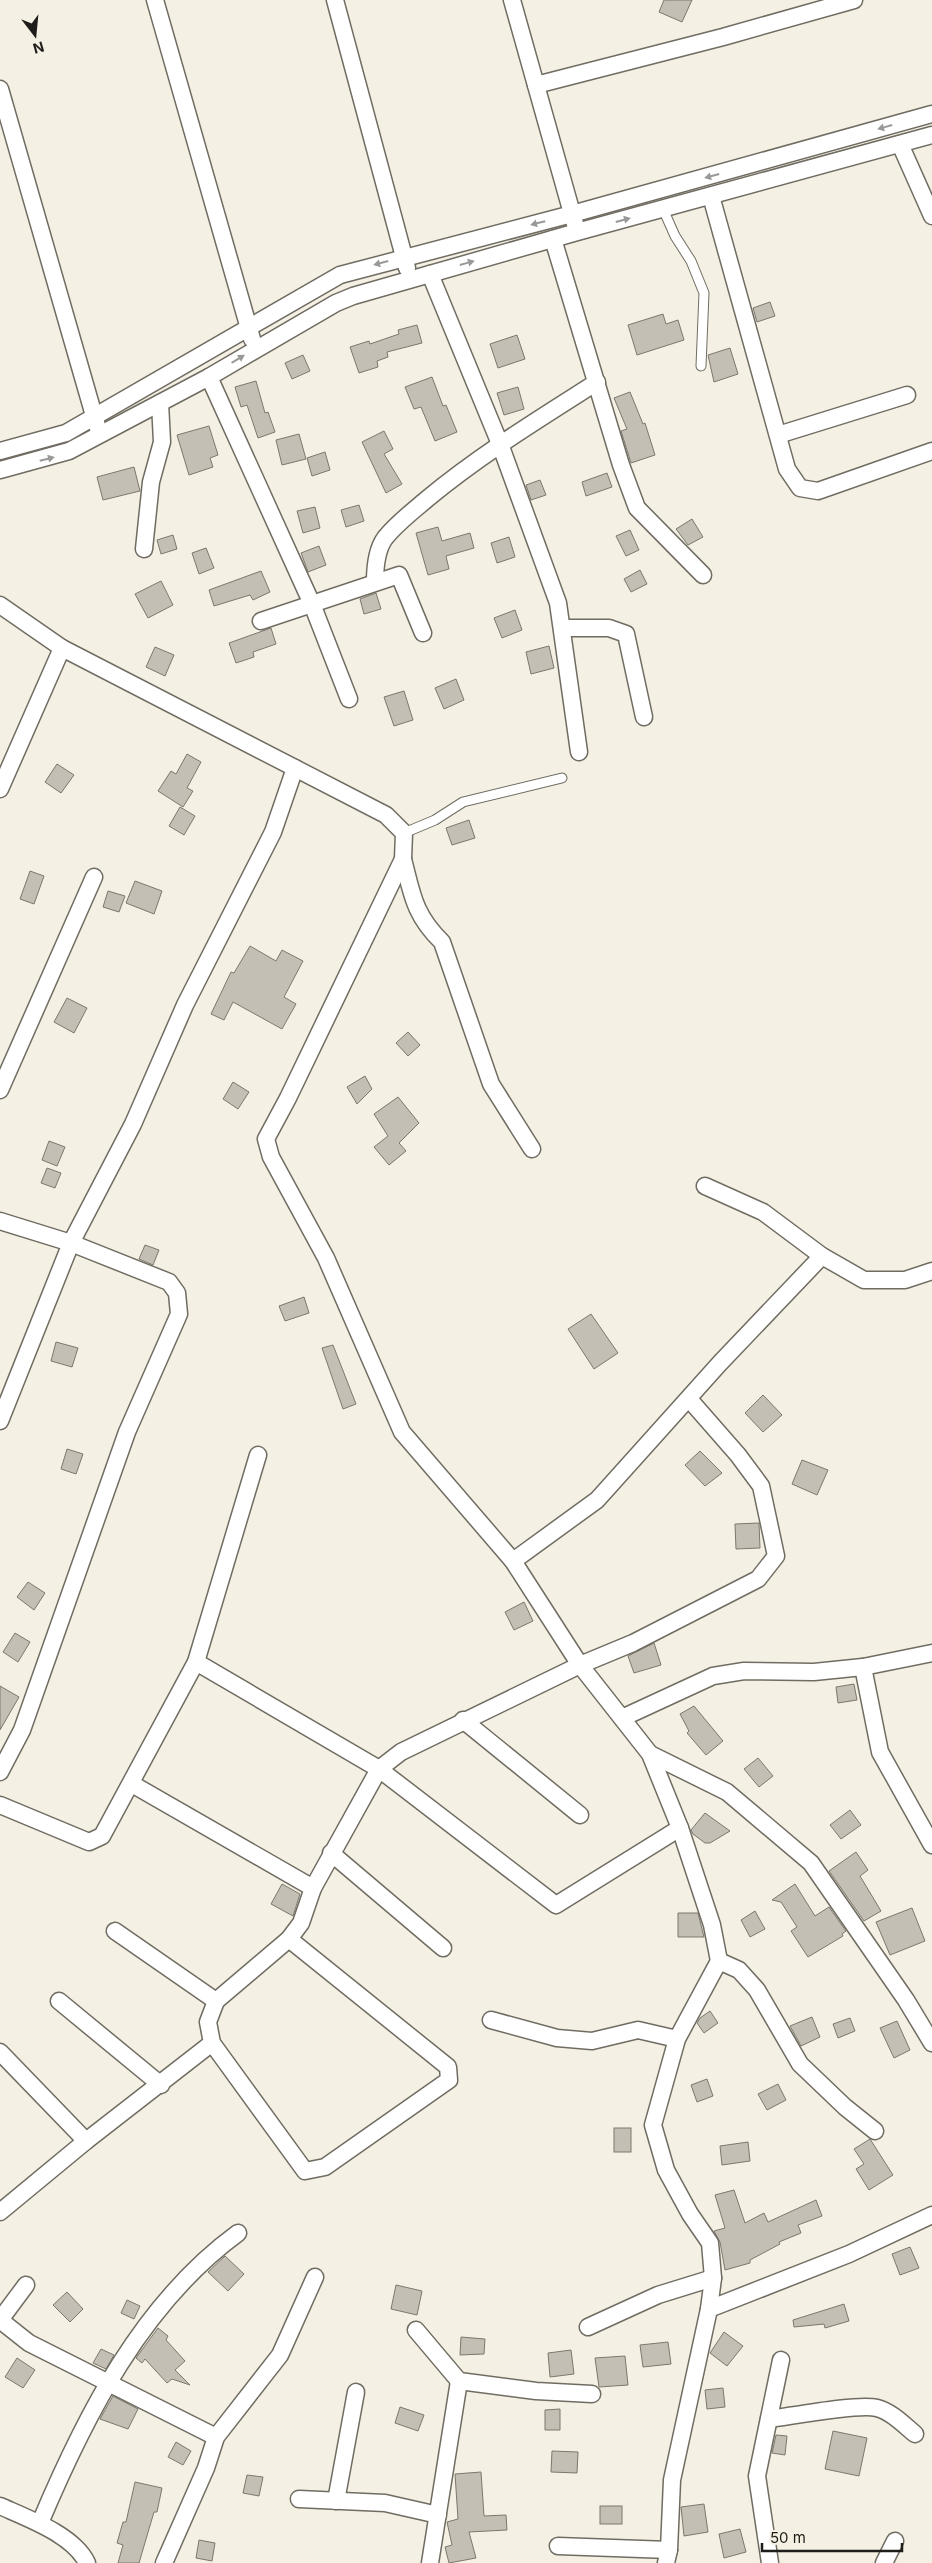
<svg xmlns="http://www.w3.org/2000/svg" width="932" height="2563" font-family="Inter,sans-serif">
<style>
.building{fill:#c3bfb4;stroke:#7c786d}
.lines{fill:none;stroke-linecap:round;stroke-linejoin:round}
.lane-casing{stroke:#706c62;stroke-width:11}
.street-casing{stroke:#706c62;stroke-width:19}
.lane{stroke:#fff;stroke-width:9}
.street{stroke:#fff;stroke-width:16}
.oneway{fill:#9a9998}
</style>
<rect width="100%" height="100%" fill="#f5f0e4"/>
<!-- building -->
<g class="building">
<polygon points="664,0 692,0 682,22 659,12"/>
<polygon points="770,302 775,316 757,322 753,308"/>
<polygon points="663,314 666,324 678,320 684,340 637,355 628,325"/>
<polygon points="417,325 422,343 387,352 388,357 377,361 378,367 359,373 350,347 369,341 370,344 399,334 398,330"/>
<polygon points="517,335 525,359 498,368 490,344"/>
<polygon points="730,348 738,374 714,382 708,355"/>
<polygon points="303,355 310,371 292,379 285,363"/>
<polygon points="432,377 443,406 446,405 457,432 435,441 421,407 414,409 405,387"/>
<polygon points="256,381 265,413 268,412 275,432 258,438 247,405 241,407 235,387"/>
<polygon points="518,387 524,409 504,415 497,393"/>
<polygon points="630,392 643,424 645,423 655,455 631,463 621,431 627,429 614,398"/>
<polygon points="209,426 218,455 210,458 213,467 189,475 177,435"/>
<polygon points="384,431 393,449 384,454 402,484 386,493 362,442"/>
<polygon points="299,434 306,459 282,465 276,440"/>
<polygon points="325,452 330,470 312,476 307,458"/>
<polygon points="134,467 140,491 103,500 97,477"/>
<polygon points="607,473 612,487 586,496 582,482"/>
<polygon points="540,480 546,495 531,500 526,485"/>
<polygon points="359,505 364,521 346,527 341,510"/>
<polygon points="315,507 320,528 303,533 297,511"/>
<polygon points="692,519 703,537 688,545 676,529"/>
<polygon points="438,527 442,541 470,533 474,548 446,556 449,569 428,575 416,533"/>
<polygon points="630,530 639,550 626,556 616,536"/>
<polygon points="173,535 177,549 161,554 157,540"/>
<polygon points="509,537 515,557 497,563 491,543"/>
<polygon points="319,546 326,565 308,572 301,553"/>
<polygon points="206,548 214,568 199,574 192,553"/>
<polygon points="640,570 647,584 631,592 624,579"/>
<polygon points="261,571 270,592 253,600 250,595 214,606 209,590"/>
<polygon points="161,581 173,605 148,618 135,594"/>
<polygon points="376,593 381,609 364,614 360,599"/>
<polygon points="515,610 522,630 502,638 494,618"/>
<polygon points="271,628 276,644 253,652 254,657 236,663 229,643"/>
<polygon points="549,646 554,668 531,674 526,652"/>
<polygon points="155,647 174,655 165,676 146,667"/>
<polygon points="456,679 464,700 444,709 435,688"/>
<polygon points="404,691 413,720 394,726 384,697"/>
<polygon points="187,754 201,762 187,788 193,791 183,807 158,791 171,771 176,774"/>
<polygon points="57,764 74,775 61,793 45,782"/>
<polygon points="180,807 195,816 184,835 169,826"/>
<polygon points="469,820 475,838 452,845 446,828"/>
<polygon points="30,871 44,876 34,904 20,899"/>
<polygon points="135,881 162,891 154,914 126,903"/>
<polygon points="108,891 125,896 119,912 103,907"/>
<polygon points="250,946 276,961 282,950 303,961 284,997 296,1004 282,1029 233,1002 224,1020 211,1014 231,972 234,973"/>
<polygon points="67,998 87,1008 74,1033 54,1022"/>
<polygon points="408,1032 420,1045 408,1056 396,1043"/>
<polygon points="365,1076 372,1089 357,1104 347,1087"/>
<polygon points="233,1082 249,1092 238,1109 223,1099"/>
<polygon points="398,1097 419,1123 399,1143 406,1151 389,1165 374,1147 388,1136 374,1114"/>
<polygon points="49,1141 65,1147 57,1166 42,1160"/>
<polygon points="47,1168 61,1173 55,1188 41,1183"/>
<polygon points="145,1245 159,1250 153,1265 139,1259"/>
<polygon points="304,1297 309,1313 285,1321 279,1306"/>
<polygon points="591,1314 618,1353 594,1369 568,1329"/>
<polygon points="56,1342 78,1348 72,1367 51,1361"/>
<polygon points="333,1345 356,1404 343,1409 322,1348"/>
<polygon points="763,1395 782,1415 763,1432 745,1413"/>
<polygon points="67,1449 83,1454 76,1474 61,1469"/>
<polygon points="700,1451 722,1473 705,1486 685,1465"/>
<polygon points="802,1460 828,1470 817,1495 792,1484"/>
<polygon points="759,1523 760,1548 736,1549 735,1524"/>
<polygon points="28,1582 45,1593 34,1610 17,1597"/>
<polygon points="524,1602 533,1621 514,1630 505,1612"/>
<polygon points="15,1633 30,1642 18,1662 3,1652"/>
<polygon points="654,1643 661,1665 634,1673 628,1656"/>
<polygon points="854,1684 857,1700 838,1703 836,1687"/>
<polygon points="0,1686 19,1697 0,1730"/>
<polygon points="694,1706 723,1741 706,1755 687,1733 689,1731 680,1714"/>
<polygon points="758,1758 773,1776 759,1787 744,1769"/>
<polygon points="850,1810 861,1825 841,1839 830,1825"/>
<polygon points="705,1813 730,1831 710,1843 705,1843 693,1834 691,1830"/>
<polygon points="856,1852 868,1870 860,1876 881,1911 864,1921 829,1871"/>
<polygon points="282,1884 300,1894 293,1916 271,1904"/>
<polygon points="795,1884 815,1916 829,1907 846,1931 842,1934 843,1936 808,1957 791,1931 797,1927 781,1902 772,1900"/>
<polygon points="912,1908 925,1941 890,1955 876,1922"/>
<polygon points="755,1911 765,1929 750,1937 741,1920"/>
<polygon points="678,1913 698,1913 704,1937 678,1937"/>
<polygon points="710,2011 718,2023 704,2033 697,2023 700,2018"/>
<polygon points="812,2017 820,2037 801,2046 790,2026"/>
<polygon points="850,2018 855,2031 838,2038 833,2024"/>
<polygon points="897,2021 910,2050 894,2058 880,2028"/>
<polygon points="707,2079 713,2096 697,2102 691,2085"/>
<polygon points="778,2084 786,2100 767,2110 758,2094"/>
<rect x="614" y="2128" width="17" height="24"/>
<polygon points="870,2139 893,2175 869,2190 856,2169 864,2164 854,2149"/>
<polygon points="748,2142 750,2161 722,2165 720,2146"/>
<polygon points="734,2190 745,2223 764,2213 768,2222 816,2200 822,2216 798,2225 801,2233 779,2242 780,2244 750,2260 750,2263 725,2270 720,2242 714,2231 725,2228 715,2195"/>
<polygon points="910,2247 919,2268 900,2275 892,2254"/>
<polygon points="225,2256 244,2274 228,2291 208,2272"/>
<polygon points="396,2285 422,2291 417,2315 391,2309"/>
<polygon points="67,2292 83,2309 70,2322 53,2305"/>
<polygon points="127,2300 140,2306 134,2319 121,2313"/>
<polygon points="844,2304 849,2321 825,2328 824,2324 794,2327 793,2320"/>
<polygon points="158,2328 168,2336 166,2340 185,2361 175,2370 190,2385 172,2379 167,2383 145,2359 142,2363 136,2358"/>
<polygon points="724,2332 743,2346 727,2366 710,2353"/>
<polygon points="461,2337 485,2339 484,2354 460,2355"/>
<polygon points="668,2342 671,2364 643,2367 640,2345"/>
<polygon points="101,2349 114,2355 106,2369 93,2363"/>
<polygon points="571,2350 574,2374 550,2377 548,2353"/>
<polygon points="625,2356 628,2385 599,2387 595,2358"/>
<polygon points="17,2358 35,2370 23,2388 5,2377"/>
<polygon points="723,2388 725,2407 707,2409 705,2390"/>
<polygon points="113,2396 138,2409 128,2429 100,2419"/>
<polygon points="400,2407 424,2415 418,2431 395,2423"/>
<polygon points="560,2409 560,2430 545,2430 545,2410"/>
<polygon points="833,2431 867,2438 859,2476 825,2469"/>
<polygon points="776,2435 787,2436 785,2455 772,2453"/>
<polygon points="176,2442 191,2451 183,2465 168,2457"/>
<polygon points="552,2451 578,2452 577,2473 551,2472"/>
<polygon points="481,2472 484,2516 506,2515 507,2530 469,2532 476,2558 449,2563 445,2547 452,2545 447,2522 458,2519 455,2474"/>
<polygon points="247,2475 263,2477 259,2496 243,2493"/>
<polygon points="135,2482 162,2488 157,2512 154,2512 139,2563 118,2563 123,2545 117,2543 123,2522 126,2522"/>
<polygon points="704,2504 708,2532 684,2536 681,2507"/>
<rect x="600" y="2506" width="22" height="18"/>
<polygon points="740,2529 746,2552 724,2558 719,2534"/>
<polygon points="199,2540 215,2543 212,2561 196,2558"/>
</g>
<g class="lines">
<!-- lane casing -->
<g class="lane-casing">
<g id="lane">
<polyline points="663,209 675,236 691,261 704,293 701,366"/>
<polyline points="404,833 435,820 463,802 562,778"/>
</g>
</g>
<!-- street casing -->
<g class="street-casing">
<g id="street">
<polyline points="155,0 252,339"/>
<polyline points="335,0 407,268"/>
<polyline points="512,0 575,224"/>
<polyline points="536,85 723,37 854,0"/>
<polyline points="0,89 97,426"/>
<polyline points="900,144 932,216"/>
<polyline points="711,196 787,469 800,488 818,491 932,451"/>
<polyline points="553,239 621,465 637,508 703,575"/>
<polyline points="430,274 500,444 558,603 579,752"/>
<polyline points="209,377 312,604 349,699"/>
<polyline points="778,435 907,395"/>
<polyline points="0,451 66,433 340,275 572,214 932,114"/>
<polyline points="0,470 69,451 209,377 336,303 353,296 577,232 932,135"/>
<polyline points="144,549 151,482 162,442 160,403"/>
<path d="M375,582c0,-14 2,-33 10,-44 12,-15 28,-27 42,-39 53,-44 112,-80 170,-117"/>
<polyline points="0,605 62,648 386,815 404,833 403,859 288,1098 266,1139 271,1157 326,1258 402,1432 513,1561 580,1665 650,1754 680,1828 712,1925 719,1961 677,2039 653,2125 666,2170 690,2214 710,2243 713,2278 709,2309 672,2480 669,2550 666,2563"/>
<polyline points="261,621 399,575 423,633"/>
<polyline points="562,628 609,628 626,634 644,717"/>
<polyline points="0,789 62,648"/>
<path d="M403,859c9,35 11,56 39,83l49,142 41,65"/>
<polyline points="0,1090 94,877"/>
<polyline points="705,1186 763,1212 822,1256 864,1280 905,1280 932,1271"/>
<polyline points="0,1221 71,1243 169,1282 177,1293 179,1314 127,1432 22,1730 0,1772"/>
<polyline points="0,1421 71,1243 133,1124 185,1005 273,832 295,768"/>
<polyline points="513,1561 597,1500 720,1363 822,1256"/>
<polyline points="196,1662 379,1769 556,1905 680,1828"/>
<polyline points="863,1667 880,1752 932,1845"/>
<polyline points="622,1718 713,1676 744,1671 814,1672 863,1667 932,1653"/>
<polyline points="463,1720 580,1815"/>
<polyline points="650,1754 727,1792 811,1863 906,2000 932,2043"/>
<polyline points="132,1784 313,1888 379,1769 401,1752 580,1665 633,1643 758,1579 776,1556 761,1486 738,1455 689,1399"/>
<polyline points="0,1805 89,1842 102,1836 196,1662 258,1455"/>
<polyline points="331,1853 443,1948"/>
<polyline points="115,1931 216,2001 289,1939 301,1923 313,1888"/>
<polyline points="719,1961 739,1970 757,1990 800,2064 845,2107 875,2131"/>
<polyline points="59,2001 161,2085"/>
<polyline points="216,2001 208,2022 212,2043 305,2171 325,2167 449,2080 448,2067 289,1939"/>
<polyline points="491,2020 557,2038 592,2041 638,2030 677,2039"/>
<polyline points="0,2052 86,2141"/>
<polyline points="0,2212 86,2141 212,2043"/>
<polyline points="709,2309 849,2254 932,2215"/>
<polyline points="0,2320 29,2343 216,2437"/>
<polyline points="0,2320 26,2285"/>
<polyline points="588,2327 658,2295 713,2278"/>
<polyline points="416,2330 459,2381 536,2391 592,2394"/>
<path d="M769,2419c23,-3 90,-16 108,-11 15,4 27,17 38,26"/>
<polyline points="299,2499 385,2503 438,2515"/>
<polyline points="336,2501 356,2392"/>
<path d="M0,2506c27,12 74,29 87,57"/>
<path d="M40,2523c45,-107 102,-220 198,-290"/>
<polyline points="558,2546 669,2550"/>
<polyline points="164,2563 206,2468 216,2437 280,2355 315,2277"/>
<polyline points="430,2563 459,2381"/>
<polyline points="770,2563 757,2476 781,2360"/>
<polyline points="884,2563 895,2541"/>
</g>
</g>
<!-- lane -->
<use href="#lane" class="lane"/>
<!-- street -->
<use href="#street" class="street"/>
</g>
<!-- one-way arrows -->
<defs><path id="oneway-solid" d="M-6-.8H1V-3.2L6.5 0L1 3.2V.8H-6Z" transform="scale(1.25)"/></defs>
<g class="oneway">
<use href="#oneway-solid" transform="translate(885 127) rotate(164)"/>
<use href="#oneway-solid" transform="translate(712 176) rotate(165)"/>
<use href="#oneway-solid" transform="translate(623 220) rotate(-15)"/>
<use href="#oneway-solid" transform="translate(538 223) rotate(166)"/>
<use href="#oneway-solid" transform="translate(381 263) rotate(165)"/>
<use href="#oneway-solid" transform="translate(467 263) rotate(-16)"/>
<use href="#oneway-solid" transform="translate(238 359) rotate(-31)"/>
<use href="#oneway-solid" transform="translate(47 459) rotate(-14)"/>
</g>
<!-- north arrow -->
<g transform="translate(35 35) rotate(164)" stroke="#f5f0e4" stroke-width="4" paint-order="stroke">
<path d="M0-4L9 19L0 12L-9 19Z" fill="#1f1d19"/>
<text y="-8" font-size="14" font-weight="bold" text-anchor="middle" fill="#1f1d19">N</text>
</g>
<!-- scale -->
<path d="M762 2543v8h140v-8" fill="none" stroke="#1f1d19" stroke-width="2.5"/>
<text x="770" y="2543" font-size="15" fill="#1f1d19" stroke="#f5f0e4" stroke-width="4" paint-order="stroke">50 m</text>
</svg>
